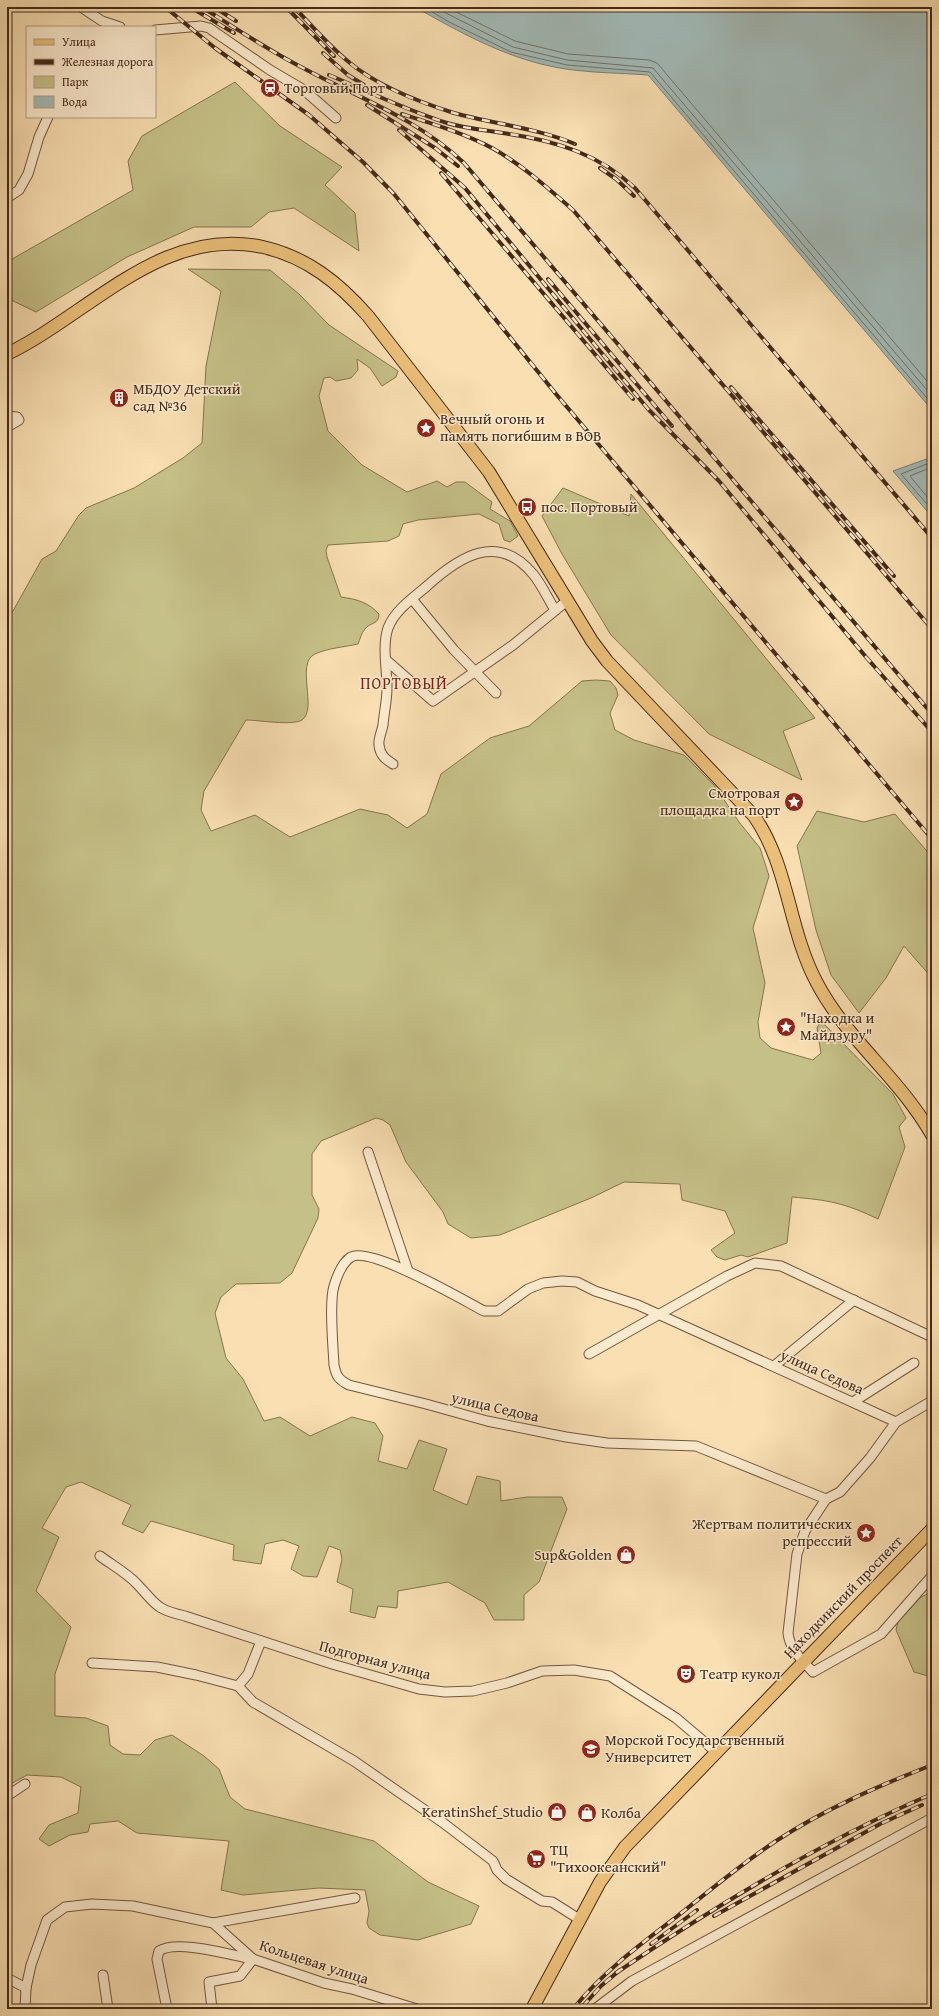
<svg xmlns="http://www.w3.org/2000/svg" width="939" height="2016" font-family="'Gentium Book Plus',serif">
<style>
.green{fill:#c5c087;stroke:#857550}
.water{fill:#a2bab7;stroke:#7d8078}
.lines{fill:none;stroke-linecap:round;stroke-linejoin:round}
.shore{stroke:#747268;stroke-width:1}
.minor-casing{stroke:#725740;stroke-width:11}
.major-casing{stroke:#452a1a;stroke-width:14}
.minor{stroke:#fbeacd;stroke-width:9}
.major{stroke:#ecc079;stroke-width:12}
.rail-casing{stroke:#452a1a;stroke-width:4}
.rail{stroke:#fbeacd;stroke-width:2.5;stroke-dasharray:8;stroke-linecap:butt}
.labels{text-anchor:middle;stroke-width:3;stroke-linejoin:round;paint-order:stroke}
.poi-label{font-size:15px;fill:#452a1a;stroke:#fbeacd;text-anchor:start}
.street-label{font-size:15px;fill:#452a1a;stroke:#fbeacd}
.neighbourhood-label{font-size:16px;letter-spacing:1px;fill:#7a1f14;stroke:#fbeacd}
</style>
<rect width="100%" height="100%" fill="#f9dfb2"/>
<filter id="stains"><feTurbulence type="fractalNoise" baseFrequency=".005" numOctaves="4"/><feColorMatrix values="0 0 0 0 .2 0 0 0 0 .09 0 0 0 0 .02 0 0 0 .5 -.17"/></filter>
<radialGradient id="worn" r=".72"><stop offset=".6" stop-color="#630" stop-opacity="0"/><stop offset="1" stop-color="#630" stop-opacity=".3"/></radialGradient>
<!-- green -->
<g class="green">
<polygon points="235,82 280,126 342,167 325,185 355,213 359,251 294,208 269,212 251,227 194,227 127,257 36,312 7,298 7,262 133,190 128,161 142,136"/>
<path d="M188,269l82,1 29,24 30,31 69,46 -2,6 -14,9 -12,-18 -13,-9 1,11 -7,8 -15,3 -6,-4 -6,1 -5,18 9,35 34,34 45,27 30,-11 10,6 9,-5h9l27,20 -2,7 20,12 8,15 -8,6 -6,-2 -5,-16 -20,-10 -61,6 -15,4 -4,12 -11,5 -60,4 -2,5 1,7 14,40c15,2 27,5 38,17 0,11 -9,8 -14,15 -4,4 -5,11 -7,15 -13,3 -30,4 -43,10 -20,9 3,55 -13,66 -10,6 -43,0 -56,0l-42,71 -3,19 10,21 44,-16 35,22 70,-28 28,6 19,13 20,-14 14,-40 49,-36 39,-12 53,-45 14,-1 14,1 6,7 2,7 -8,18 5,17 19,10 50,15 30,30 25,37 21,26 9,28 -16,52 12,55 -7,39 2,16 11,10 42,12 8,-7 -4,-25 2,-4 4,-1 70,71 13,24 -7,9 6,20 -27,72c-33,-16 -50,-19 -86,-22l-5,46 -39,14 -7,-2 -16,5 -8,-3 -6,-7 24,-17 -10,-22 -43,-11 -2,-16 -56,-2 -33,16 -91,37 -29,3 -23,-14 -5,-12 -37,-50 -16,-37 -7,-5 -7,-2 -55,23 -9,13v41l7,14 -1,9 -26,55 -12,10 -44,1 -15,13 -6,16 11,45 17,21 21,42 16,-4 30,19 42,-19 23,6 8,13 -5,25 29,8 12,-29 28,9 -14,41 34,15 10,-29 23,5 1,20 26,-4h35l5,12 -28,73 -15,13v25h-30l-9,-17 -37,-21 -50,9 -1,17 -19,-2 -3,12 -25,-6 3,-23 -16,-7 5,-23 -2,-9 -11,-4 -12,31 -14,-1 -12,-7 8,-23 -16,-6 -18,4 -4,20 -28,-4 1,-15 -83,-24 -8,12 -21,-9 9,-19 -50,-23 -15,5 -24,41 17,9 -23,54 35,36 -16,47v42l31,2 22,8 2,19 13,9 17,1 15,-15 17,-5 32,21 15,13 11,28 15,12 129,32 54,41 51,24 -8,18 -53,16 -38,-5 -11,-7 -2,-5 2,-12 -4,-21 -46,-2 -76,7 -22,-5 8,-49 -92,-8 -19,-12 -28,3 -2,8 -18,3 -21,11 -10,-7 10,-14 29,-12 3,-26 -20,-10 -34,-2 -20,11v-1170l6,-5 29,-52 14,-8 23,-36 7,-7 48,-20 49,-30 19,-15 4,-77 15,-75z"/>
<polygon points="563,488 629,516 631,494 815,718 783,731 802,780 709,734 611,635 562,554 542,516"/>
<polygon points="817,811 864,822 895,814 932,857 932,978 904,946 886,978 859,1013 831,975 816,930 797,846"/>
<polygon points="932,1592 932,1677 914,1672 896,1630 898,1621 921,1597"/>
</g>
<!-- water -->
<g class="water">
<path d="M415,7h517v403l-284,-335c-27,-2 -55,-2 -82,-6 -55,-8 -103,-35 -151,-62z"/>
<polygon points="932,457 932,517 893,471"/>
</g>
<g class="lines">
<!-- shore -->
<g class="shore">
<polyline points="424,7 449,22 511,52 567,65 650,72 932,404"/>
<polyline points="434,7 513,47 567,60 653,68 932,396"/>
<polyline points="446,7 515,41 568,54 649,60 657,63 932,387"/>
<polyline points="932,462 901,474 932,510"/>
<polyline points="932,467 910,476 932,503"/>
</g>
<!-- minor casing -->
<g class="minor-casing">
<g id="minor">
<polyline points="81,7 102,21 120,27"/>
<polyline points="155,30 201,26 209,28 270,70 304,90 336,118"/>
<polyline points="7,198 19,190 28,174 39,137 48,117"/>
<polyline points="7,416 17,417 19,420 7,427"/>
<polyline points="412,599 454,650 496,693"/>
<polyline points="386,660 433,701 513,645 568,600"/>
<path d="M393,764c-8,-5 -13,-9 -14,-19 -1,-6 3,-14 4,-20 1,-12 4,-25 4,-37 0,-19 -5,-42 1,-60 7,-18 25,-30 39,-42 33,-30 71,-54 106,-12 9,11 15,25 22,36"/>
<polyline points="368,1152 408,1271"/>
<polyline points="589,1354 727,1276 755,1263 781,1266 932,1337"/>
<polyline points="774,1366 854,1300"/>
<path d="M932,1401l-36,21 -26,36 -30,34 -14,7 -21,32 -8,23 -9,79c2,17 14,27 25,39l68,-38 51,-58"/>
<polyline points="853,1402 914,1363"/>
<path d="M826,1499l-130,-53 -89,-3 -41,-6 -79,-16 -61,-17 -77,-19c-10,-5 -13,-9 -15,-20 -1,-20 -5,-63 0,-79 3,-10 9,-24 17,-29 20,-11 112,43 133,54h14l30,-22 15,-6 19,-2 15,1 18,9 43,14 258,117"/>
<path d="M100,1556c12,9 27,17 37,28 20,21 18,25 48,32l147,48 87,25 26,3 28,-1 34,-8 35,-12 32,-1 36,6 66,42 39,33"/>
<polyline points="92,1663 157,1667 196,1675 238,1686 253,1702 354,1761 442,1822 493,1861 497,1870 506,1879 542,1901 552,1902 579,1919"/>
<polyline points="238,1686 248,1674 261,1641"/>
<polyline points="7,1796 25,1784"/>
<polyline points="213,1923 355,1898"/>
<polyline points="103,1975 108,2009"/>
<polyline points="7,1978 26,1988"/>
<polyline points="25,2009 26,1988 31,1965 47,1920 65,1907 92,1904 133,1906 213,1923 253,1959 324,1983 352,1989 417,2009"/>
<path d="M167,2009l-10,-50 2,-8c18,-12 71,4 94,8l-13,17 -31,6 3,27"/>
<polyline points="595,2009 632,1981 932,1818"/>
</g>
</g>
<!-- major casing -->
<g class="major-casing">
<g id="major">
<path d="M7,354c83,-40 155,-129 256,-107 44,10 76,36 105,69l121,156 103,169 15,20 147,155c35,50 34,113 63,167 30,57 82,94 115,152"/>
<polyline points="532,2009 600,1882 625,1847 932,1529"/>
</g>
</g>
<!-- minor -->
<use href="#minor" class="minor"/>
<!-- major -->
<use href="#major" class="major"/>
<!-- rail casing -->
<g class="rail-casing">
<g id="rail">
<polyline points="165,7 215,48 309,115 363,162 394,194 556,394 932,839"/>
<polyline points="190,7 234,33"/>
<path d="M202,7c33,21 66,43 101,61 56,30 115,51 161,95l468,551"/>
<polyline points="214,7 236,21"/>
<polyline points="286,7 334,56"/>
<path d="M294,7c18,19 36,40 56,56 29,24 69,39 104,50 40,11 83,15 121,31"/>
<polyline points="323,53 348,75 364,85"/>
<path d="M329,75c38,16 77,35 118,48 20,6 41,7 62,11 48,7 91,21 126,54l297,350"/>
<polyline points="367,105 435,148 458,166"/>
<path d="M402,114c31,10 61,19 90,34 29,16 56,40 81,62l359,419"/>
<polyline points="399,130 465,188 648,409 719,481 866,657 932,732"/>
<polyline points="600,168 616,179 634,196"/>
<polyline points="441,173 633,399"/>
<polyline points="548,279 672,426"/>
<polyline points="731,387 894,576"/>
<polyline points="714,1916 880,1824 922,1805"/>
<polyline points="651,1944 697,1910"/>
<path d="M616,1973c99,-67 206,-132 316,-179"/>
<polyline points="583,2006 601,1986 620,1970"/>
<path d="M573,2009c29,-36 65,-63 102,-91 33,-26 66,-54 101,-77 49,-32 102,-55 156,-76"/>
</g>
</g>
<!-- rail -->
<use href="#rail" class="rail"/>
</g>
<!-- icons -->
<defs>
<g id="station-disc" transform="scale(1)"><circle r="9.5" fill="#8f2418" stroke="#fbeacd"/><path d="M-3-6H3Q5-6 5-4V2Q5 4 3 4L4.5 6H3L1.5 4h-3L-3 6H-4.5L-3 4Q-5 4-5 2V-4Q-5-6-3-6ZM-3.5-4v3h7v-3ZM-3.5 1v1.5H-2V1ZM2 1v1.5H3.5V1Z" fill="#fff"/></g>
<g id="building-disc" transform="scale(1)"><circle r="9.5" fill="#8f2418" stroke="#fbeacd"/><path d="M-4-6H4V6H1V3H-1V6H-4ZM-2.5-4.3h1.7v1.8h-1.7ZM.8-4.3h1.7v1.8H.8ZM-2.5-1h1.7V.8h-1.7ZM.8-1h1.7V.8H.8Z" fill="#fff"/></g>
<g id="sight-disc" transform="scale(1)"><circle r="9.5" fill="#8f2418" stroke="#fbeacd"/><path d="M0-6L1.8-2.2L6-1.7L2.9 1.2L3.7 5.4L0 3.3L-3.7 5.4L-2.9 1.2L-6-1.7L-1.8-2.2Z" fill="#fff"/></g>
<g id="bus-disc" transform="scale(1)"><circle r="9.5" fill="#8f2418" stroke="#fbeacd"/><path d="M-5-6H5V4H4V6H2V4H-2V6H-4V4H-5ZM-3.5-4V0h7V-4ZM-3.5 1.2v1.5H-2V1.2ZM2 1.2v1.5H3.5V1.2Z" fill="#fff"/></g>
<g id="shop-disc" transform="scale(1)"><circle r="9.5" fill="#8f2418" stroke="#fbeacd"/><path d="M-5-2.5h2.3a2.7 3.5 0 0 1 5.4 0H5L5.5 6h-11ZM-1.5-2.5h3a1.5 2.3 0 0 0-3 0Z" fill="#fff"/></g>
<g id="theatre-disc" transform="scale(1)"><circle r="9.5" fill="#8f2418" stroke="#fbeacd"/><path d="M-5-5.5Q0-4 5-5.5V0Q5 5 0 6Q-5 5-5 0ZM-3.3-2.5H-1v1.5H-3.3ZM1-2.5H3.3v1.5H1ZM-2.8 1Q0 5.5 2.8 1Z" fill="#fff"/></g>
<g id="university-disc" transform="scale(1)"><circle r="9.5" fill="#8f2418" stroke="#fbeacd"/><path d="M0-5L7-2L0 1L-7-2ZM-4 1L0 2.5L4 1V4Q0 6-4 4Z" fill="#fff"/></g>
<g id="supermarket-disc" transform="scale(1)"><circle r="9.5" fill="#8f2418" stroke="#fbeacd"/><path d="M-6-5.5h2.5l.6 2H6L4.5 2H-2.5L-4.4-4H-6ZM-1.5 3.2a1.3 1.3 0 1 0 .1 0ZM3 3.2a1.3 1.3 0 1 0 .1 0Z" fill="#fff"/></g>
</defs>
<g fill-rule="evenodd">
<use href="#station-disc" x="270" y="88"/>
<use href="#building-disc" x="119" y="398"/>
<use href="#sight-disc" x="426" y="428"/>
<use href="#bus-disc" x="527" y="507"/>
<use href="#sight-disc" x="794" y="802"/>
<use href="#sight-disc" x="786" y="1027"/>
<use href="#sight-disc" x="866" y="1533"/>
<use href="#shop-disc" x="626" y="1555"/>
<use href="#theatre-disc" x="686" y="1674"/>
<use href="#university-disc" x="591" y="1749"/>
<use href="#shop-disc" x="557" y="1812"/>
<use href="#shop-disc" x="587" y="1813"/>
<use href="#supermarket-disc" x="536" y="1859"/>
</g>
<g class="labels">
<!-- poi labels -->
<g class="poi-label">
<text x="284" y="93">Торговый Порт</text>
<text x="133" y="394">МБДОУ Детский<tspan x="133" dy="17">сад №36</tspan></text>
<text x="440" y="424">Вечный огонь и<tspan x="440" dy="17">память погибшим в ВОВ</tspan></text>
<text x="541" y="512">пос. Портовый</text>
<text x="780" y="798" text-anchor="end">Смотровая<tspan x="780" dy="17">площадка на порт</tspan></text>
<text x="800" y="1023">"Находка и<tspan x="800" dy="17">Майдзуру"</tspan></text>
<text x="852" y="1529" text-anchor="end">Жертвам политических<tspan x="852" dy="17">репрессий</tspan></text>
<text x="612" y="1560" text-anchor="end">Sup&amp;Golden</text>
<text x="700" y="1679">Театр кукол</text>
<text x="605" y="1745">Морской Государственный<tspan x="605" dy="17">Университет</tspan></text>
<text x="543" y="1817" text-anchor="end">KeratinShef_Studio</text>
<text x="601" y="1818">Колба</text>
<text x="550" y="1855">ТЦ<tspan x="550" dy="17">"Тихоокеанский"</tspan></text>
</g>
<!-- street labels -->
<g class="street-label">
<text transform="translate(822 1372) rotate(24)" y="5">улица Седова</text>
<text transform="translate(495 1407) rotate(13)" y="5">улица Седова</text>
<text transform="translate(843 1597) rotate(-46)" y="5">Находкинский проспект</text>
<text transform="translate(375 1660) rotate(15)" y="5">Подгорная улица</text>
<text transform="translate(314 1962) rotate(18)" y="5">Кольцевая улица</text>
</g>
<!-- neighbourhood labels -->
<g class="neighbourhood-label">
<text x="404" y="689">ПОРТОВЫЙ</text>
</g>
</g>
<!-- margin -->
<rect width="939" height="2016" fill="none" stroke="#f9dfb2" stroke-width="24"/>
<rect x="8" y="8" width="923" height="2000" fill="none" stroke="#452a1a" stroke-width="2"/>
<rect x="12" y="12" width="915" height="1992" fill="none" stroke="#452a1a"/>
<!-- legend -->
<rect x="26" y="26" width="130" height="92" fill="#fbeacd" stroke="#b29d85"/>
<rect x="34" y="39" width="20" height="6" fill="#ecc079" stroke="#b29d85"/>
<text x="62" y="46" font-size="12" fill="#452a1a">Улица</text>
<rect x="34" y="59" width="20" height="6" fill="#452a1a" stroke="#b29d85"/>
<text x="62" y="66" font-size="12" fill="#452a1a">Железная дорога</text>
<rect x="34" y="76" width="20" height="12" fill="#c5c087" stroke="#b29d85"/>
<text x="62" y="86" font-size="12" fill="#452a1a">Парк</text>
<rect x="34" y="96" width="20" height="12" fill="#a2bab7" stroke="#b29d85"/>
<text x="62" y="106" font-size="12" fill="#452a1a">Вода</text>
<rect width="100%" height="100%" filter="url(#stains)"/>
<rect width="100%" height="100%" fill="url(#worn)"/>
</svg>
